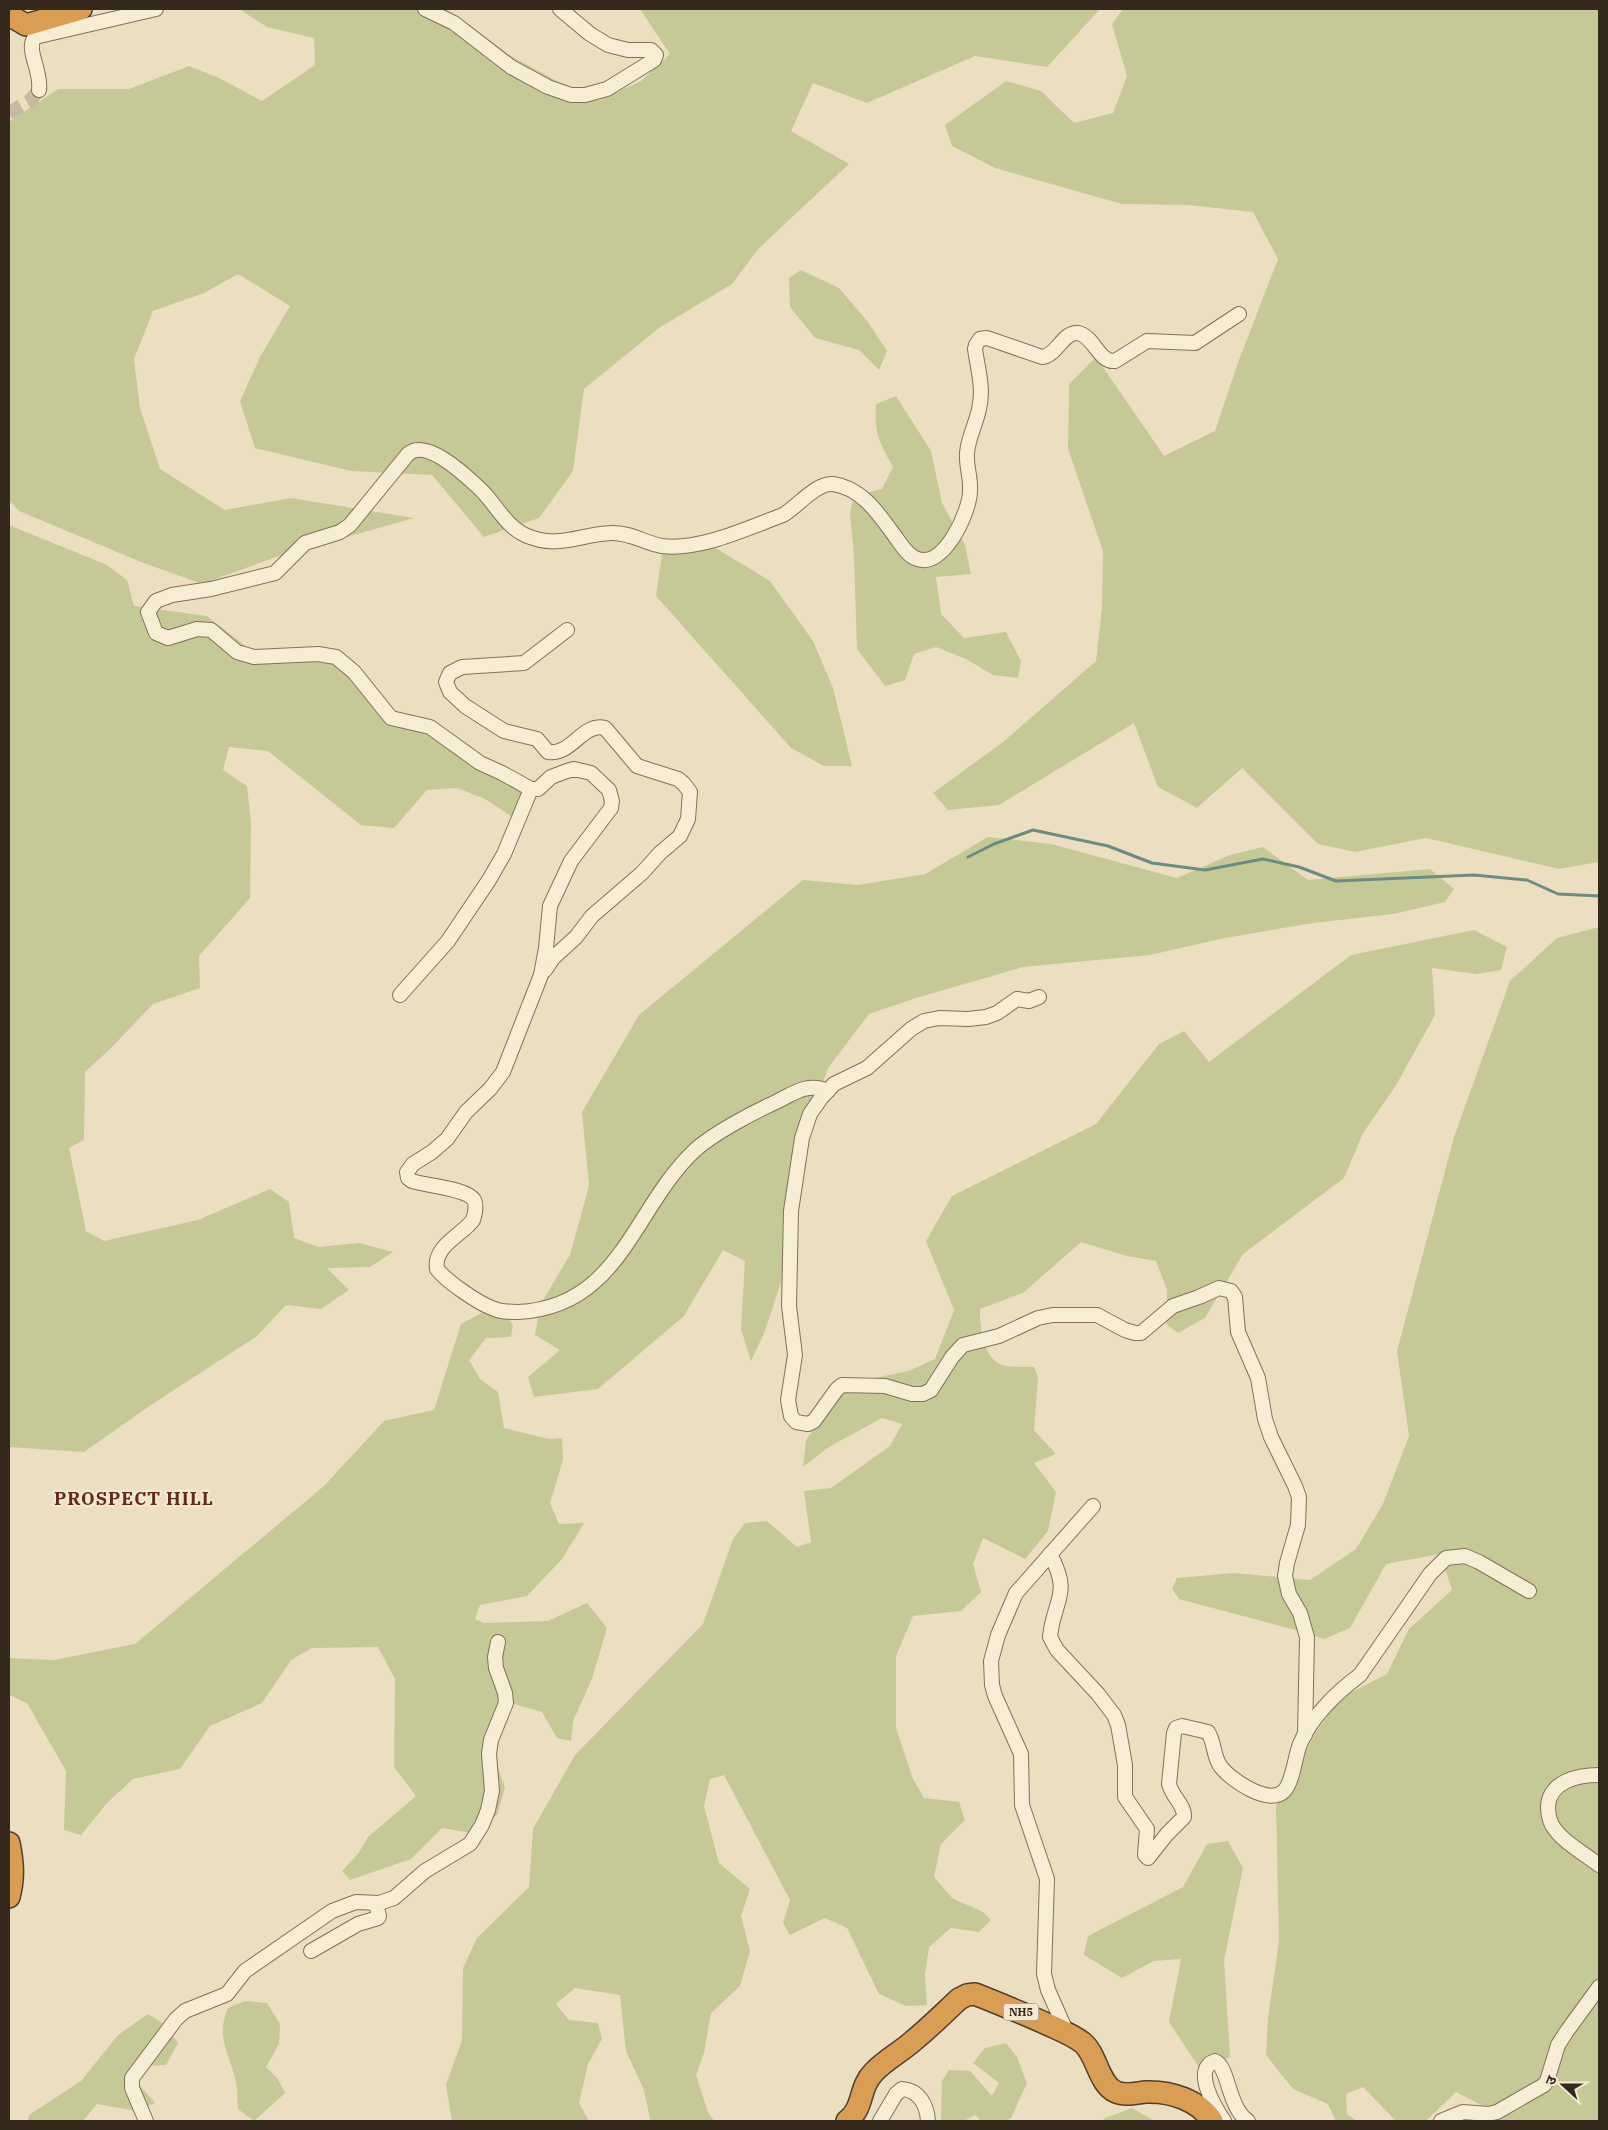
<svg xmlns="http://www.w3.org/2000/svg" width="1608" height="2130" font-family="'IBM Plex Serif','Noto Sans Devanagari',serif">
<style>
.green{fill:#c4c996}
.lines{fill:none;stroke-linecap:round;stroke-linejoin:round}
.stream{stroke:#6b8c83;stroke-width:3}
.minor-tunnel{stroke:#c7baa0;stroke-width:14;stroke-dasharray:14 7;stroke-linecap:butt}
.minor-casing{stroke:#857059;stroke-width:16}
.highway-casing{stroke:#523e2e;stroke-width:24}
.minor{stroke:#f7ecd4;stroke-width:14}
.highway{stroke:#d99d54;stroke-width:21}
.labels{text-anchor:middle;stroke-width:4.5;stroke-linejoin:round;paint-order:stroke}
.shield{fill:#f4e9d0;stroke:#6e6253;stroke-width:1}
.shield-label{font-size:11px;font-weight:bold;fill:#35281d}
.district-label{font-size:18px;font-weight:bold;letter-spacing:1px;fill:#602b1e;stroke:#f4e9d0}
</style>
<rect width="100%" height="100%" fill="#ecdfc1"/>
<!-- green -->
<g class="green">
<polygon points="239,9 427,9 453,25 557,81 600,100 641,81 670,54 640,9 1100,9 1047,67 975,56 867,103 813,83 791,131 849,164 759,248 732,284 659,328 584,389 573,471 539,518 484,537 432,475 351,471 255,448 240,401 260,357 290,306 238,274 204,293 153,311 134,359 140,408 160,469 225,510 291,498 414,518 276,557 202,584 141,562 19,511 9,500 9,122 58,89 129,89 189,66 219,78 262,101 315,65 314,38 267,27"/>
<polygon points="1123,9 1599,9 1599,862 1559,869 1426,838 1355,852 1318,844 1242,768 1197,808 1158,787 1134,723 999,805 948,810 933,793 1003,742 1096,661 1102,608 1103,551 1068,449 1069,384 1096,357 1164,456 1215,431 1239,360 1278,259 1253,212 1188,205 1122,204 995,168 952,146 945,125 1006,81 1041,91 1074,123 1113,113 1127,76 1112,24"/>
<polygon points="801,270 839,288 868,322 887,351 879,370 859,350 815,338 790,307 789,278"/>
<path d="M896,396l35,55 11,52 23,42 6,29 -35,3 5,37 23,24 42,-6 15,29 -3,17 -25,-3 -27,-16 -30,-12 -22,7 -9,26 -20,6 -28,-37 -3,-93 -4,-43 4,-17 28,-7 11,-22c-14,-25 -19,-35 -17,-63z"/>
<polygon points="9,525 107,565 127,580 134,606 207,616 253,652 337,660 400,717 447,730 519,783 524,809 511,816 485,799 457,788 427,790 394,828 361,825 268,751 229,747 223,770 247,786 251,822 250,898 199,956 200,988 153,1004 110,1049 85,1072 84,1140 69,1148 86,1231 104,1241 198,1220 270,1189 289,1202 294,1238 318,1247 359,1243 393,1252 370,1267 327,1268 349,1290 321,1309 286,1305 257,1336 151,1405 84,1452 9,1447"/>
<polygon points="677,546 714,547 770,581 813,641 833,688 852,766 824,766 791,748 656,596 662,554"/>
<polygon points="988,837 1051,844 1177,878 1230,855 1263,847 1308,880 1430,869 1454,889 1445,902 1393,914 1313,923 1225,938 1150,955 1023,967 916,998 869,1014 828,1068 803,1138 790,1254 765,1331 751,1361 741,1329 745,1261 723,1250 684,1316 598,1389 534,1397 528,1377 560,1350 535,1335 540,1305 570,1255 589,1186 582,1112 639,1015 803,880 858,885 925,874"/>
<polygon points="1599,927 1599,2121 1482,2121 1485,2107 1456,2092 1426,2121 1396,2121 1363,2087 1346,2094 1347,2114 1357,2121 1336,2121 1328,2104 1293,2089 1266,2055 1268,2018 1279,1941 1276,1806 1316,1732 1342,1697 1387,1674 1409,1629 1452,1590 1440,1554 1386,1564 1350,1628 1324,1639 1310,1634 1179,1599 1172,1589 1177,1578 1234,1573 1310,1580 1356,1549 1383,1504 1409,1436 1397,1351 1454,1137 1510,981 1557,938"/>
<path d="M1474,930l33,17 -6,23 -25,4 -44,-6 3,47 -40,72 -32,46 -19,45 -101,76 -38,64 -27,15 -11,-8v-35l-11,-29 -29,-5 -46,-14 -58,51 -43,16c0,18 2,48 22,56 9,3 23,1 32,2l4,10 -4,53 22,24 -22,9 22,29 -8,39 -23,28 -42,-21 -10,26 8,28 -20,19 -48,5 -17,40v72l17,51 11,19 35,4 6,18 -24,24 -7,33 18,21 31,14 8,8 -12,12 -28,-4 -22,19 -4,28 2,30 -21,1 -27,-12 -32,-66 -22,-10 -35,17 -7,-12 7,-23 -66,-125 -14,4 -6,27 15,57 31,26 -9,27 9,35 -10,35 -29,27 -7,40 -8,22 12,37 6,9h-61l-3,-2 -6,-29 -18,-39 -6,-56 -45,-7 -19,16 13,16 29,3 4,16 -14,25 -9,39 10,18h-137l-6,-36 16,-45 1,-72 14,-30 52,-51 4,-58 42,-74 128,-131 30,-85 12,-16 22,-2 30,26 14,-5 -7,-51 27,-3 59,-42 12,-22 -20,-6 -53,29 -26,20 3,-27 40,-56 62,-13 27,-12 19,-49 -28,-69 26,-45 144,-72 63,-80 25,-13 25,31 142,-107z"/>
<polygon points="497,1305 513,1325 511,1337 486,1338 469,1360 480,1379 498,1392 504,1428 549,1439 562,1438 563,1460 550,1503 559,1524 584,1523 562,1559 527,1596 480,1605 475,1619 484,1623 548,1621 587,1603 607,1628 592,1679 573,1721 571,1741 557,1738 542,1712 514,1704 485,1733 505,1787 497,1815 472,1833 442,1828 411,1859 350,1880 342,1871 358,1854 368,1837 416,1796 394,1767 395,1679 378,1647 312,1648 291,1660 262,1703 210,1726 180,1769 133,1779 107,1803 81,1835 64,1830 66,1771 27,1703 9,1695 9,1658 54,1660 135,1644 324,1486 384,1421 434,1410 461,1324"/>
<polygon points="1228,1841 1243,1868 1224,1960 1230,2057 1200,2069 1169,2022 1181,1959 1154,1961 1122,1978 1084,1955 1088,1936 1183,1887 1207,1844"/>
<path d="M245,2001l22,2 13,21 -1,20 -13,23 12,12 7,14 -31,28 -16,-12c-1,-9 0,-18 -2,-27 -6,-28 -21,-45 -8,-74z"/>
<polygon points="148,2014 164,2024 178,2043 166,2065 143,2066 135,2080 155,2103 136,2111 97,2104 83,2121 28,2121 29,2115 81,2081 118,2035"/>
<polygon points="1006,2043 1017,2057 1027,2083 1011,2118 1005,2121 981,2121 975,2115 964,2121 941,2121 942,2081 949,2070 970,2071 992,2096 999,2083 973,2063 985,2048"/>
<polygon points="1132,2108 1155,2121 1103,2121 1105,2118"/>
</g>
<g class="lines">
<!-- stream -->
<polyline class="stream" points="968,857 994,844 1033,830 1108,846 1152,863 1205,870 1263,859 1299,867 1336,881 1474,875 1527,880 1558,894 1599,896"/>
<!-- minor-tunnel -->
<polyline class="minor-tunnel" points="9,113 30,101 39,90"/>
<!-- minor casing -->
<g class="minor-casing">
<g id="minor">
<polyline points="425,9 454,23 511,67 548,87 571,95 585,95 607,89 654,60 656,55 651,50 628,50 608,45 590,34 560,9"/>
<path d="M39,90c3,-19 -14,-41 -4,-53l121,-28"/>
<path d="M545,970l8,-12 23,-21 16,-21 50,-43 18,-20 20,-17 8,-17 2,-27 -6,-8 -6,-5 -41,-13 -32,-38c-22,-6 -34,28 -57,24l-11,-13 -33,-8 -39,-25 -15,-14 -4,-10 4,-9 12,-6 62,-4 43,-33"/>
<polyline points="400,995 448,941 489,880 504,854 531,789"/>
<polyline points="1039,997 1029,1001 1017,999 997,1013 986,1017 968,1019 939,1018 924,1021 911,1029 867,1068 834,1084 821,1098 810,1114 802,1138 791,1211 789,1306 795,1355 788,1400 791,1416 796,1422 808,1424 814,1421 837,1389 842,1385 885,1386 912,1394 923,1394 931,1390 952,1357 963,1345 999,1336 1038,1318 1053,1315 1097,1315 1125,1330 1135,1333 1141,1333 1173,1306 1199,1297 1219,1288 1231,1291 1235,1297 1238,1332 1258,1378 1265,1419 1271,1437 1295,1486 1299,1497 1298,1525 1287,1563 1285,1576 1289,1594 1300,1613 1307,1637 1305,1735"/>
<path d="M828,1091c-20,-9 -34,2 -52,11 -24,11 -62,31 -81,48 -62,58 -74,157 -177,162 -9,0 -18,0 -26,-4 -14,-5 -46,-27 -55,-39 -4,-23 25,-34 36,-49 2,-6 4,-14 1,-20 -8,-12 -48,-14 -62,-19l-4,-3 -1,-6 6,-8 19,-12 15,-13 19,-27 24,-23 13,-17 38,-97 5,-27 4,-42 21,-45 40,-53 1,-7 -3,-11 -18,-17 -17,-4 -7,2 -16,6 -13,12h-7l-29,-16 -22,-10 -50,-36 -39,-9 -37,-46 -18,-15 -18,-3 -64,3 -17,-5 -26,-22 -14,-1 -29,9 -12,-5 -8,-21 8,-11 16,-6 39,-6 64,-16 30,-30 35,-11 10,-7 58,-71c18,-16 56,20 70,33 17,15 26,38 47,48 33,15 55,-1 86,-2 18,-1 34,10 51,13 38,5 85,-18 121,-31 14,-8 34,-33 50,-31 30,4 47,32 64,55 5,7 11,16 18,19 28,14 55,-47 55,-67 1,-13 -4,-25 -3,-38 1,-15 9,-29 12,-44 5,-20 -1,-39 -4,-60l1,-4 4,-6 7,-1 55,19c15,-1 21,-26 36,-24 16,3 21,30 37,28l32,-20 48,2 44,-29"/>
<path d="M1050,1554c22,41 4,44 0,83l7,13 41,44 16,21 4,10 7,40v32l22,32 -2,26 3,3 19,-24 17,-17c1,-12 -12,-20 -15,-33l5,-51 2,-5 6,-2 26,6c7,11 5,25 13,35 10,13 48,39 63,24 9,-9 11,-35 16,-47 11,-27 37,-52 60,-69l70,-101 16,-16 19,-2 14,6 50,29"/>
<path d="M1599,1775c-21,0 -49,6 -51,31 0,6 1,13 4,19 10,17 32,28 47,40"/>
<polyline points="311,1951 358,1924 378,1918 379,1916 376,1903"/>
<polyline points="1067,2033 1048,1990 1044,1974 1047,1879 1022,1805 1021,1754 995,1696 992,1685 991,1661 998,1635 1016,1593 1093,1506"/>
<polyline points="146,2121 132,2088 132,2078 176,2019 185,2011 227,1994 245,1971 332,1911 356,1902 379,1903 394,1898 425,1871 470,1844 482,1825 488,1810 492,1791 489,1754 491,1740 506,1703 505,1693 496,1668 495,1657 498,1642"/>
<path d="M880,2121l16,-27 6,-5c17,1 25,16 26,32"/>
<path d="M1224,2121c-8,-12 -33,-52 -9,-60 14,6 13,47 33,60"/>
<polyline points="1441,2121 1463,2112 1488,2114 1497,2112 1544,2085 1547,2081 1558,2045 1567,2031 1599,1987"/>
</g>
</g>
<!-- highway casing -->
<g class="highway-casing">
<g id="highway">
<polyline points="9,15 26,25 81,9"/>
<path d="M9,1843c4,20 5,35 0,54"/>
<path d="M847,2121c18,-14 11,-33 27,-49 11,-12 27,-20 39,-31 16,-13 31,-28 46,-42l8,-4 8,-1c25,10 50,20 74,31 11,5 24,10 34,18 14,12 16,42 33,49 9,4 20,1 30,0 24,-1 53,8 66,29"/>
</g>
</g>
<!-- minor -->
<use href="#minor" class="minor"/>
<!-- highway -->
<use href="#highway" class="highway"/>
</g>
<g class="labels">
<!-- shield labels -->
<rect class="shield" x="1003.5" y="2003.5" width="35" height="17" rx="4"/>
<g class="shield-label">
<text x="1021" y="2016">NH5</text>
</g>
<!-- district labels -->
<g class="district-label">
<text x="134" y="1505">PROSPECT HILL</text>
</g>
</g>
<!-- border -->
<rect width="1608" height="2130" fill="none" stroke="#35281d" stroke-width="20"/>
<!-- north arrow -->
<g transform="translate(1563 2085) rotate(291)" stroke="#f4e9d0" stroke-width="4" paint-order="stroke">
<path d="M0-4L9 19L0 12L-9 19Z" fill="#35281d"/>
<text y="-8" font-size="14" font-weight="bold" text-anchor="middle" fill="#35281d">उ</text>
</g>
</svg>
